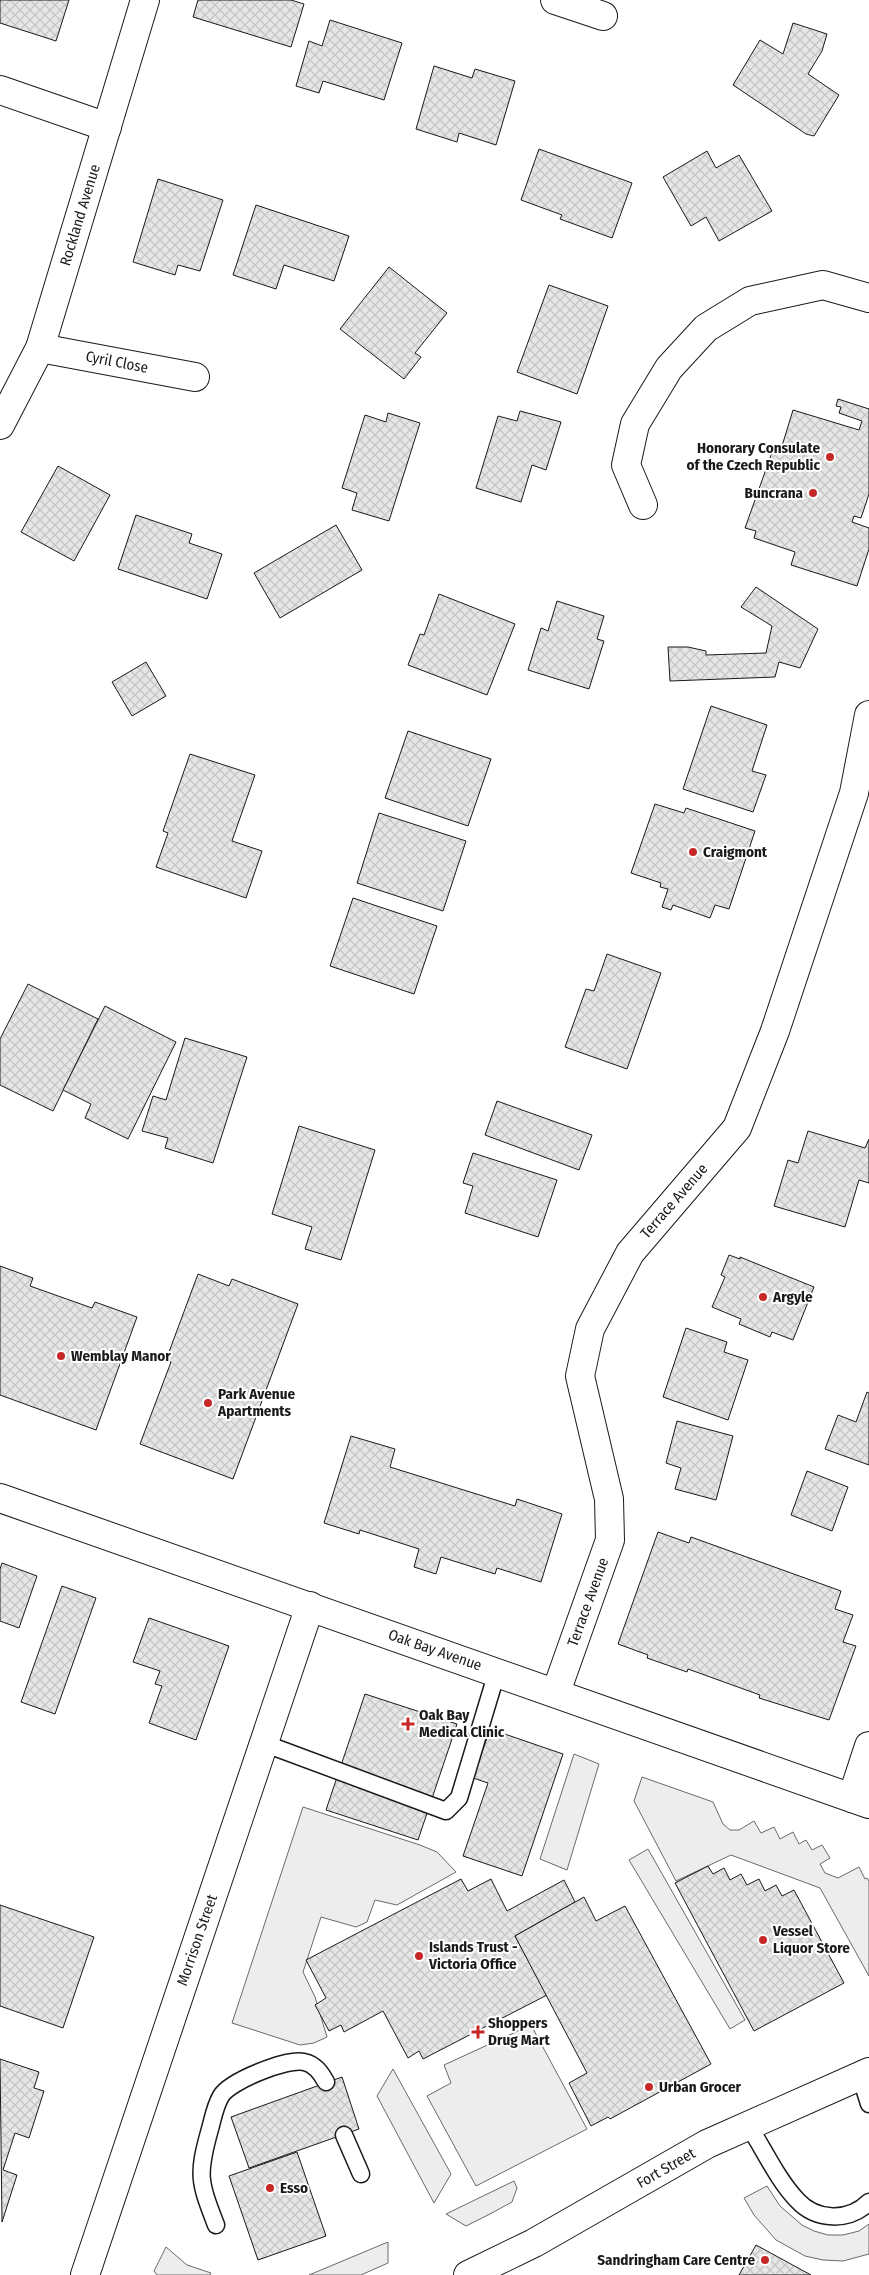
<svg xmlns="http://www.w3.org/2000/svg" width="869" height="2275" font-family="'Fira Sans Condensed',sans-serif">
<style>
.built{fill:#ededed;stroke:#6a6a6a}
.building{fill:url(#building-cross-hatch);stroke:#1a1a1a}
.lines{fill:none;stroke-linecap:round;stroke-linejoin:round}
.service-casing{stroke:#1a1a1a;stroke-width:19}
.minor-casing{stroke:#1a1a1a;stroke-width:30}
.tertiary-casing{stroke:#1a1a1a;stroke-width:30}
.secondary-casing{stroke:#1a1a1a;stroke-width:30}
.service{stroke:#fff;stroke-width:16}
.minor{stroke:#fff;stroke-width:28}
.tertiary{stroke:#fff;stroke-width:28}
.secondary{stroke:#fff;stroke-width:28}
.poi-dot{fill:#c62828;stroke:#fff;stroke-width:2}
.labels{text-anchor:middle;stroke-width:4;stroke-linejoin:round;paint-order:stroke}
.street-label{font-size:15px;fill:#1a1a1a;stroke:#fff}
.poi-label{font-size:15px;font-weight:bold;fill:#1a1a1a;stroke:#fff;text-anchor:start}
</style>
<defs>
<pattern id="building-cross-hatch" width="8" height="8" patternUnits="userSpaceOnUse" patternTransform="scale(1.25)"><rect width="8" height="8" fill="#e6e6e6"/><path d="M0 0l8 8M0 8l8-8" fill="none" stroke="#c5c5c5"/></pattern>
</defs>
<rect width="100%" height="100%" fill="#fff"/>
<!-- built -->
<g class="built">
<polygon points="574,1754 599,1764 567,1870 540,1859"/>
<polygon points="642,1777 713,1802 723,1824 730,1830 739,1830 754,1821 761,1833 774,1827 780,1839 793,1832 799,1844 806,1840 812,1850 822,1845 830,1858 820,1864 825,1873 838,1878 859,1867 865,1879 867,1878 869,1881 869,1976 820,1888 731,1855 676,1881 634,1801"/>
<polygon points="303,1807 420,1845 437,1852 456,1872 397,1905 375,1900 367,1922 356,1927 321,1917 303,1972 315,1997 327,2037 314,2043 300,2045 232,2023"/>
<polygon points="648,1849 745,2020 730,2029 629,1860"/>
<polygon points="531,2025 587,2129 476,2186 427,2096 451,2083 444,2065"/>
<polygon points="393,2069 451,2174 434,2203 377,2096"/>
<polygon points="514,2181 517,2188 512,2202 490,2214 466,2226 446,2214"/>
<polygon points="767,2186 780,2206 802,2225 814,2231 828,2235 843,2235 859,2231 869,2224 869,2254 843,2261 823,2260 805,2256 776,2240 754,2215 744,2198"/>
<polygon points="388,2242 388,2263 361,2275 309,2275"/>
<polygon points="166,2247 187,2265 211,2273 210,2275 157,2275 154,2271"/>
</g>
<!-- building -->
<g class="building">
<polygon points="0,0 69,0 56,41 0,23"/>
<polygon points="198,0 291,0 304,4 291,47 193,17"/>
<polygon points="330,20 402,43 384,100 323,81 319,93 296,86 309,41 322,46"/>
<polygon points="793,23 827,34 822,51 808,74 839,95 814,136 806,134 733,85 760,40 783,54"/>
<polygon points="434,66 472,78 475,69 515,81 496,145 459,133 457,142 416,129"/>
<polygon points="539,149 632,183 612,238 560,219 562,215 521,200"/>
<polygon points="707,151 716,168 739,155 772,211 719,241 706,217 691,226 663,177"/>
<polygon points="158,179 223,200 200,271 178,265 175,275 133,262"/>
<polygon points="256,205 349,236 334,281 284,265 276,289 233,275"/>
<polygon points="389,267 447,313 415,353 421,357 404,379 340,329"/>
<polygon points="549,285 608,306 577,394 517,372"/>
<polygon points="838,399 869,409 869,494 861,518 854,516 852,522 869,528 869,549 857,586 791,565 795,552 754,538 756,531 745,528 775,444 782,446 793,410 859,430 862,421 839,413 841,407 836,406"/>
<polygon points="520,411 561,422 546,470 532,465 521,502 476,488 498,416 517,421"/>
<polygon points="388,413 420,423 389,521 352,510 357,493 342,488 365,415 386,422"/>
<polygon points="58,466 110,495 74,561 21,532"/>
<polygon points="136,515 192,534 189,543 222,554 207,599 118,569"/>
<polygon points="336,525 362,570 280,618 254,573"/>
<polygon points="756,587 818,629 800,668 779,662 775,677 670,681 668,647 688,647 706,651 706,655 766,653 772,626 741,607"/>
<polygon points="439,594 515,624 487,695 408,665 420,634 424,635"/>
<polygon points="557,601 604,616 597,639 604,641 589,689 528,670 541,628 548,631"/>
<polygon points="146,662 166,696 132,716 112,682"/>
<polygon points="711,706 767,725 752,771 766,775 753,812 683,789"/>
<polygon points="408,731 491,759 468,826 385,798"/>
<polygon points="190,754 255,775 232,841 262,851 246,898 156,867 168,833 163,831"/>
<polygon points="655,804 684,813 686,808 755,831 729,909 715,905 710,918 673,905 671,910 662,907 668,889 660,887 661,883 631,873"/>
<polygon points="379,813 466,841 443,911 357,883"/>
<polygon points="353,898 437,926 414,994 330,966"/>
<polygon points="607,954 661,973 627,1069 565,1047 586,989 594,991"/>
<polygon points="28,984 98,1019 53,1111 0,1085 0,1039"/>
<polygon points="105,1006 176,1042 128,1139 85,1118 91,1104 63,1090"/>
<polygon points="185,1038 247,1057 213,1163 165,1148 168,1138 142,1131 153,1096 166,1100"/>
<polygon points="497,1101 592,1135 579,1170 485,1135"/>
<polygon points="299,1126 375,1150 341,1260 305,1249 312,1227 272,1214"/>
<polygon points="808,1131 865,1148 869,1139 869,1183 859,1180 845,1227 774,1206 788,1160 798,1163"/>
<polygon points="473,1153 557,1180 538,1237 465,1213 473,1186 463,1183"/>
<polygon points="729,1255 740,1259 740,1257 814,1287 793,1340 772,1332 770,1337 739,1324 741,1319 712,1307 725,1277 721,1275"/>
<polygon points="0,1266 33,1278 30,1286 92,1308 95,1302 137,1317 96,1430 0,1395"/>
<polygon points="198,1274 229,1286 232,1279 298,1304 233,1479 140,1444 171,1362 166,1360"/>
<polygon points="686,1328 727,1342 724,1352 748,1360 728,1420 663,1397"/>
<polygon points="867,1392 869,1393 869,1465 825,1449 838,1415 856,1422"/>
<polygon points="677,1421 733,1436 716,1500 675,1489 681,1468 666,1463"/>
<polygon points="351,1436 395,1449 390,1467 515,1506 517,1499 562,1514 541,1582 497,1568 495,1574 441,1557 436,1574 414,1567 419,1549 360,1530 359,1534 324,1523"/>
<polygon points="807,1471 848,1487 832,1531 791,1515"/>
<polygon points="658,1532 689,1543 691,1537 841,1591 835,1609 853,1615 843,1642 856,1646 829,1720 759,1698 760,1695 688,1669 687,1672 647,1658 648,1655 618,1644"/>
<polygon points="2,1563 37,1576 19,1628 0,1621 0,1569"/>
<polygon points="62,1586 96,1598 55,1714 21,1702"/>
<polygon points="149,1618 229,1646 196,1740 149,1723 162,1686 155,1684 160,1671 133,1662"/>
<polygon points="365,1694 457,1724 418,1840 326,1810"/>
<polygon points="490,1729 563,1754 522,1876 463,1856 488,1783 473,1778"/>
<polygon points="708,1866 713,1874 724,1868 730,1880 741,1874 747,1885 759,1879 765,1891 776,1885 782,1896 794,1890 844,1983 754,2031 675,1883"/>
<polygon points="461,1879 468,1891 491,1879 507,1911 564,1880 575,1902 515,1936 547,1995 423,2059 419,2051 408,2058 383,2011 344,2032 341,2025 329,2031 315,2005 326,1998 306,1960"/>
<polygon points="584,1897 596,1921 625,1906 711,2064 610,2119 608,2117 591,2126 569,2083 587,2073 515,1936"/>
<polygon points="0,1905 94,1937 63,2028 0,2006"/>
<polygon points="0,2059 39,2072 34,2088 44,2091 29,2138 15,2133 3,2170 17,2175 2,2222"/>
<polygon points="342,2077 359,2129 249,2168 231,2117"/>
<polygon points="297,2152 326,2236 258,2260 229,2176"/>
<polygon points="756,2245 811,2275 739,2275"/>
</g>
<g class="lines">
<!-- service casing -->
<g class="service-casing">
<g id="service">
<polyline points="263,1743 446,1811 459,1798 497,1672"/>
<polyline points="860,2075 869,2104"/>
<path d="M748,2125c16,24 29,54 49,75 19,21 52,22 72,2"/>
<polyline points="344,2135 361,2174"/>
<path d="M216,2225c-17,-44 -19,-50 -6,-96 3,-11 5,-23 11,-33 9,-15 66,-38 83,-34 11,2 17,11 22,20"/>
</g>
</g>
<!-- minor casing -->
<g class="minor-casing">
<g id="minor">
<polyline points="555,0 603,16"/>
<polyline points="0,90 107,127"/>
<polyline points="40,348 195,377"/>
<polyline points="643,505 626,465 635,424 669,368 706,328 750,301 823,285 869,298"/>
<polyline points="556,1692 610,1540 609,1499 580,1376 590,1329 630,1253 737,1128 775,1031 854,793 869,715"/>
<polyline points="852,1798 869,1746"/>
<polyline points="85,2275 310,1606"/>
</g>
</g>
<!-- tertiary casing -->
<g class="tertiary-casing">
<polyline id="tertiary" points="0,425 40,348 145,0"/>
</g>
<!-- secondary casing -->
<g class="secondary-casing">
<g id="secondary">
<polyline points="0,1498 869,1804"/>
<polyline points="468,2275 534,2243 707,2144 869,2072"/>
</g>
</g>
<!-- service -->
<use href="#service" class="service"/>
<!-- minor -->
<use href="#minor" class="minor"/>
<!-- tertiary -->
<use href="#tertiary" class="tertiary"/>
<!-- secondary -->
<use href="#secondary" class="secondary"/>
</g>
<!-- markers -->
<g class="poi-dot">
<circle cx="830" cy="457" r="5"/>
<circle cx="813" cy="493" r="5"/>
<circle cx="693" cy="852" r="5"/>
<circle cx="763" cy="1297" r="5"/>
<circle cx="61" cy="1356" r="5"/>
<circle cx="208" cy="1403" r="5"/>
<path d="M405.5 1716.5h5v5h5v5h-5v5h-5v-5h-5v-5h5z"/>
<circle cx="763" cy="1940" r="5"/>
<circle cx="419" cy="1956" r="5"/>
<path d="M475.5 2024.5h5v5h5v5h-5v5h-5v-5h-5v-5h5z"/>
<circle cx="649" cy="2087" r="5"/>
<circle cx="270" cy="2188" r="5"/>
<circle cx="765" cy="2260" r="5"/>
</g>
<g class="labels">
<!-- street labels -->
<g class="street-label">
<text transform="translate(80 215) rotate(-73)" y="5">Rockland Avenue</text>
<text transform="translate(117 362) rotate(11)" y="5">Cyril Close</text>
<text transform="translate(674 1201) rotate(-49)" y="5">Terrace Avenue</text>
<text transform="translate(588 1602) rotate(-70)" y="5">Terrace Avenue</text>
<text transform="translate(435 1650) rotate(19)" y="5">Oak Bay Avenue</text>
<text transform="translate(197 1940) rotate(-71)" y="5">Morrison Street</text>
<text transform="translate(666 2168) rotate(-30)" y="5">Fort Street</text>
</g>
<!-- poi labels -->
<g class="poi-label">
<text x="820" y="453" text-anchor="end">Honorary Consulate<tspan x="820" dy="17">of the Czech Republic</tspan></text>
<text x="803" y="498" text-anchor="end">Buncrana</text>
<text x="703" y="857">Craigmont</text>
<text x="773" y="1302">Argyle</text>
<text x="71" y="1361">Wemblay Manor</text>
<text x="218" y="1399">Park Avenue<tspan x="218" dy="17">Apartments</tspan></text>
<text x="419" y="1720">Oak Bay<tspan x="419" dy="17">Medical Clinic</tspan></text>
<text x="773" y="1936">Vessel<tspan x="773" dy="17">Liquor Store</tspan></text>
<text x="429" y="1952">Islands Trust -<tspan x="429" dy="17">Victoria Office</tspan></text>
<text x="488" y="2028">Shoppers<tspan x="488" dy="17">Drug Mart</tspan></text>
<text x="659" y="2092">Urban Grocer</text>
<text x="280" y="2193">Esso</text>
<text x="755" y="2265" text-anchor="end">Sandringham Care Centre</text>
</g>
</g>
</svg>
